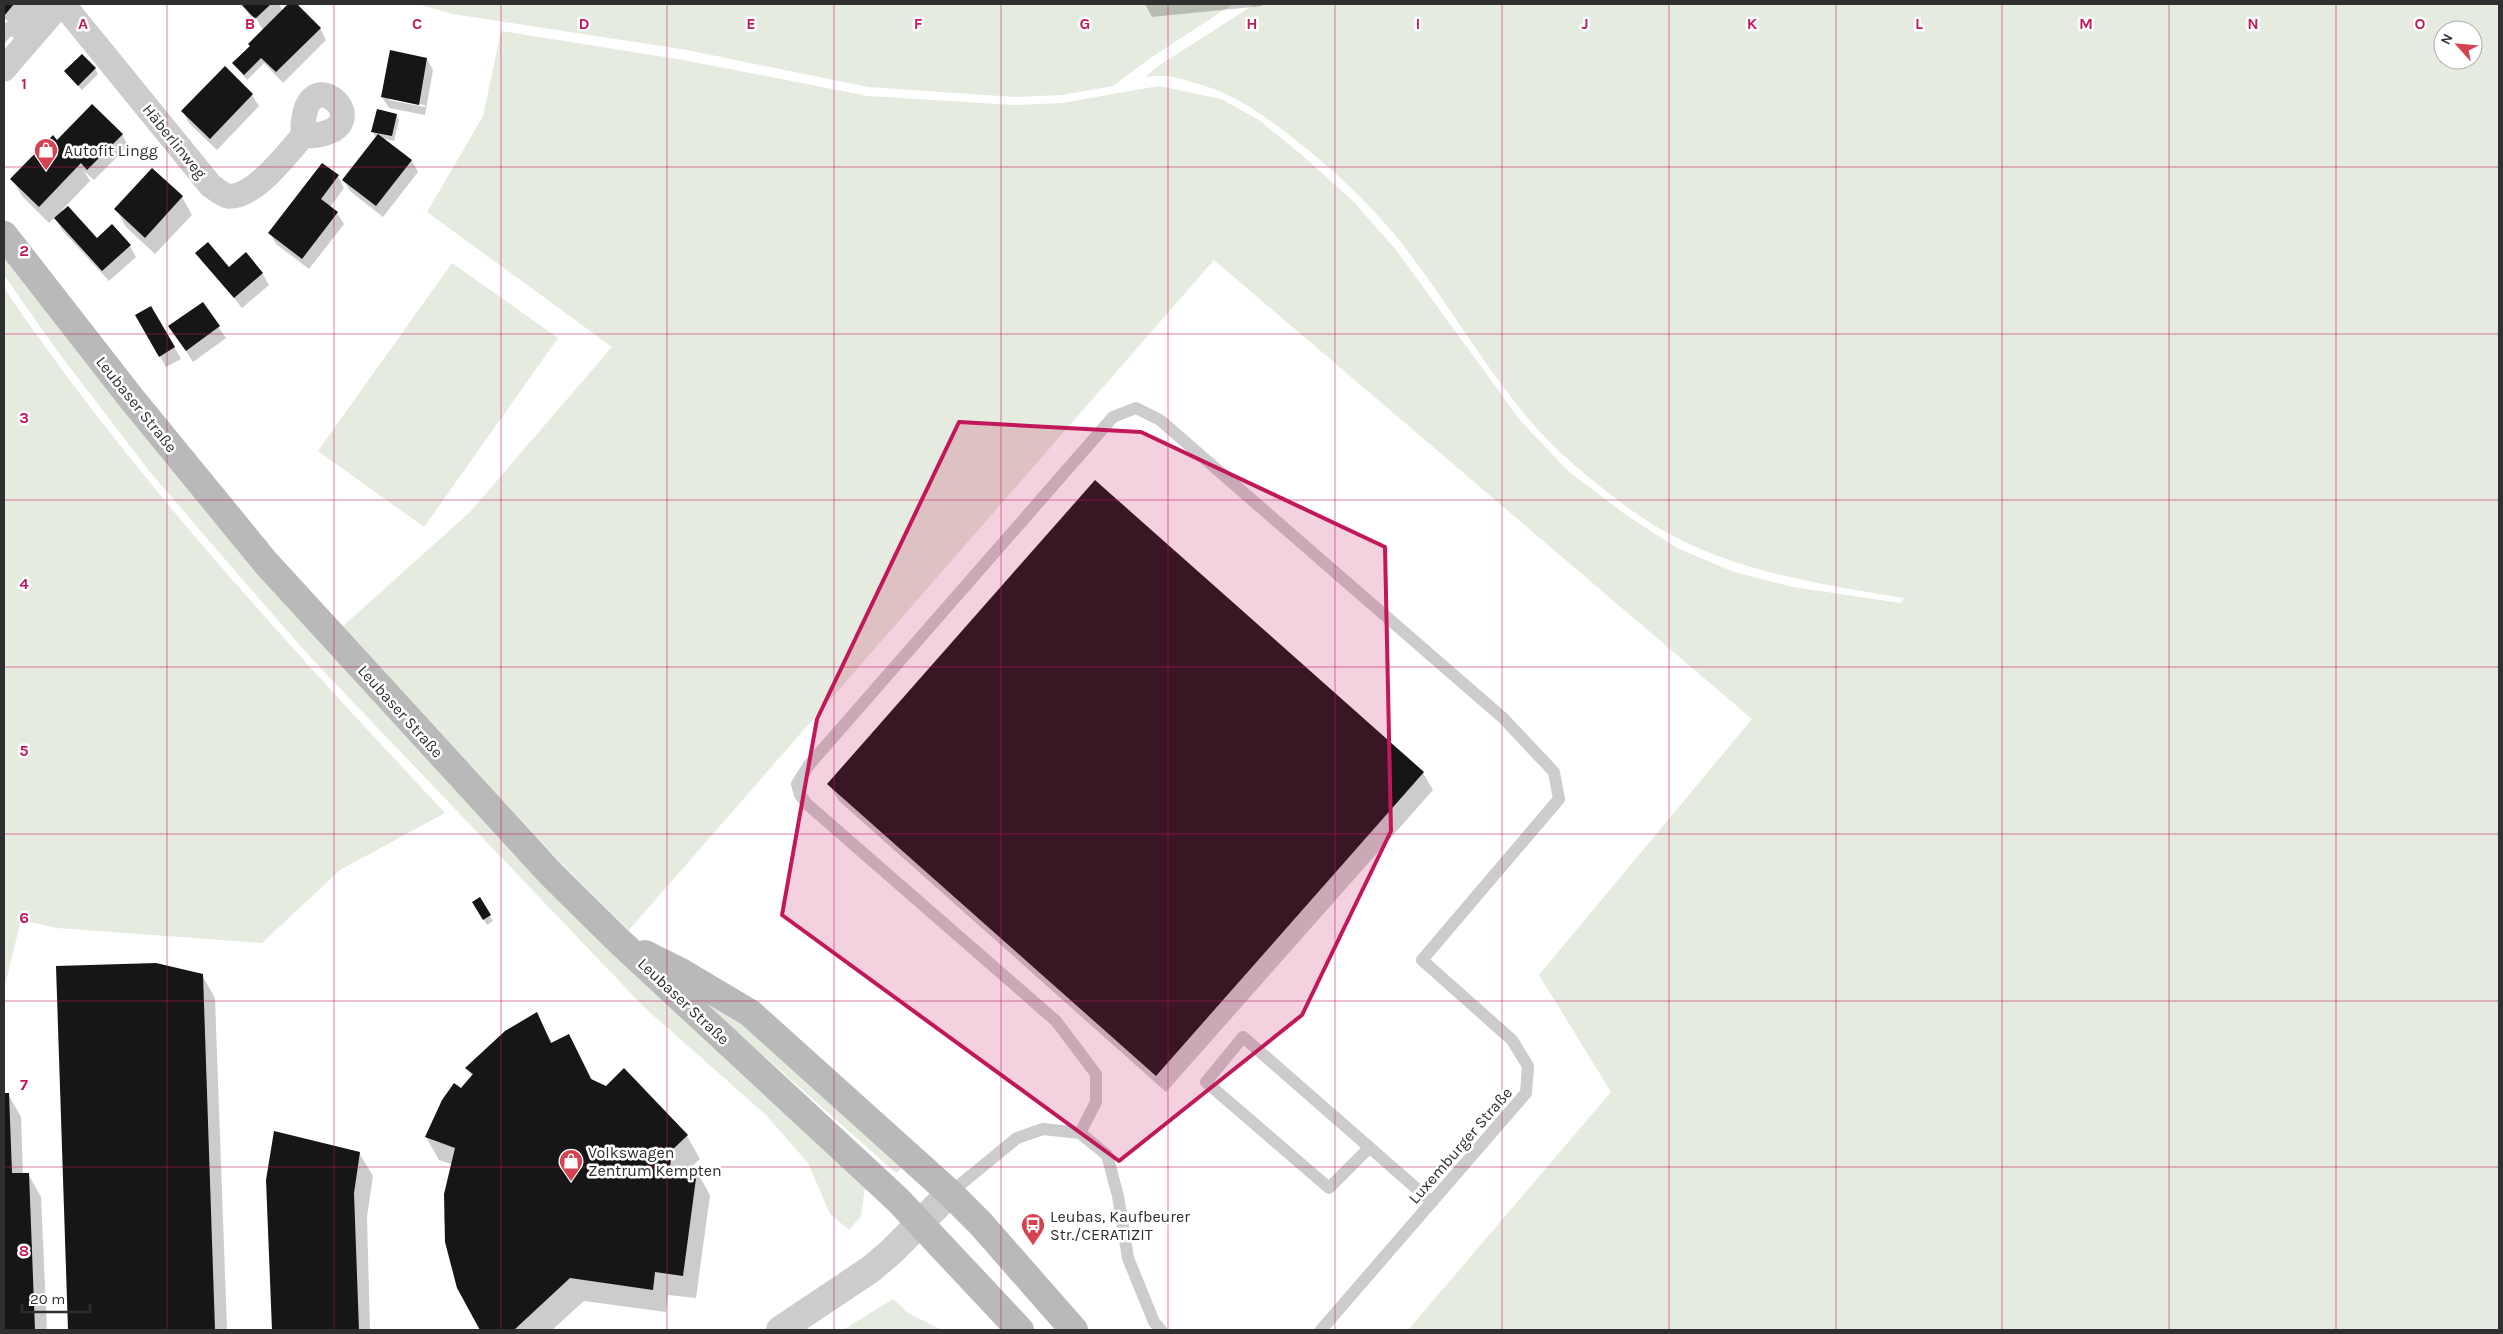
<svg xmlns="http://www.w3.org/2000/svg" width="2503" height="1334" font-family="Karla,sans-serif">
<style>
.green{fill:#e5ebde;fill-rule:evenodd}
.shadow{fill:#0003;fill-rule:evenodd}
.building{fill:#161616}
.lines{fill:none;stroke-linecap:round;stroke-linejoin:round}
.service{stroke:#ccc;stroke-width:12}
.minor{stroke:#ccc;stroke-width:25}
.tertiary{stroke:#ccc;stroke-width:28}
.secondary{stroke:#b9b9b9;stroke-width:28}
.marked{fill:#c2185b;fill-opacity:0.2;stroke:#c2185b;stroke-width:4;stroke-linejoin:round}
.grid{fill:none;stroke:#c2185b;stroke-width:1;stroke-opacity:0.55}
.labels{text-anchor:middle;stroke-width:5;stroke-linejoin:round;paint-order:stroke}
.street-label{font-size:16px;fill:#2f2f2f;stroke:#fff}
.poi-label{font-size:16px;fill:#2f2f2f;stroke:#fff;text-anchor:start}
.grid-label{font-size:16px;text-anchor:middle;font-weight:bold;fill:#c2185b;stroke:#fff;stroke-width:5;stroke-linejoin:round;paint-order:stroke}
</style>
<rect width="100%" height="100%" fill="#fff"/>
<!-- green -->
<g class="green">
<polygon points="417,4 1233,4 1149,59 1113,86 1061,95 1015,97 868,87 687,50 453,14"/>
<path d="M1255,4h1244v1326h-1091l203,-238 -72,-117 213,-256 -538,-459 -585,670 -68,-67 -219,-236 128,-115 142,-165 -185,-135 56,-96 18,-85 182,29 185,36 147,9 47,-2 97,-17 62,13 38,21 44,36 51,46 42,48 124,170 48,51 58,44 51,33 57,24 59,15 108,16 3,-5c-99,-17 -194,-29 -277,-91 -36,-27 -71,-55 -100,-90 -46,-55 -82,-119 -127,-176 -31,-38 -68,-73 -107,-103 -29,-23 -56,-42 -91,-53 -21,-6 -34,-12 -56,-8l9,-9zM2443,30h30v30h-30z"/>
<polygon points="4,252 122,407 865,1187 861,1216 849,1230 830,1214 808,1163 766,1115 645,1008 311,658 229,564 150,472 58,352 4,275"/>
<polygon points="452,263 558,338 424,527 318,451"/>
<path d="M4,288c128,189 285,358 441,525l-105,57 -78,73 -205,-15 -36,-8 -17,69z"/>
<polygon points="691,991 745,1016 907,1164 896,1173"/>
<polygon points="893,1299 908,1313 942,1330 843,1330"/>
</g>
<!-- shadow -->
<g class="shadow">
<polygon points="4,4 47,4 16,40 11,36 4,44 4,21 6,23 8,21 4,18"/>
<polygon points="241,4 279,4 283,11 290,4 295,4 320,28 326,40 283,83 264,63 247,80 234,64 263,30 253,13 251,14 255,22"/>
<polygon points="1145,4 1262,4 1262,6 1152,17"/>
<path d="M427,59l6,11 -8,45 -36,-7 -7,-11zM389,98l36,7v2l-36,-7z"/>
<polygon points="225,68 252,95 259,106 217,150 189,123 183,111"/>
<polygon points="95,69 98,74 82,90 65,72"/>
<polygon points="396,115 399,120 394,141 382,138 412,161 418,172 383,217 350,191 343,180 376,138 373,132"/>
<polygon points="122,134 128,146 94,180 84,171 90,181 62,210 97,240 130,246 136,257 109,281 62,230 55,217 49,223 22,196 12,179 61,145"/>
<polygon points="338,176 344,188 330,207 337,213 344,224 309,269 276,244 270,233"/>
<polygon points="182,197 192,215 155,254 126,227 116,209"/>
<polygon points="229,268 262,273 269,285 242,308 220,281"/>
<polygon points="203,304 226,338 193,362 170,327"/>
<polygon points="151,307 181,359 166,367 137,316"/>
<polygon points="1095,482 1423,773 1433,790 1166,1092 839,801 829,784"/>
<polygon points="480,899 493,921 487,925 474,902"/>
<polygon points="57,968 202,975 215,998 227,1330 70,1330"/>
<polygon points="536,1014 552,1043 569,1035 593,1081 687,1136 700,1159 688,1170 697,1172 710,1195 696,1298 668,1295 666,1312 584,1301 552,1330 480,1330 468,1309 451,1265 444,1218 451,1164 439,1160 426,1137 472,1077 467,1068 506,1032"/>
<polygon points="4,1094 8,1094 21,1117 23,1174 28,1174 41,1197 47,1330 4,1330"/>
<polygon points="359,1153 373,1176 367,1217 370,1330 273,1330 267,1180"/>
</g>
<!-- building -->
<g class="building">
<polygon points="4,4 14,4 4,16"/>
<polygon points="241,4 271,4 255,19"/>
<polygon points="288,4 297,4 321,28 276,72 261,58 244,75 232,63 250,46 248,44"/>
<polygon points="390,50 427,58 419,105 381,97"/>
<polygon points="82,54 96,68 78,86 64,71"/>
<polygon points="225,66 253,94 210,139 181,111"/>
<polygon points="92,104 123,134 87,170 81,163 39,207 10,179 53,135 57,140"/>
<polygon points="377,109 397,114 392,136 371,132"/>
<polygon points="378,134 412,160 376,206 342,180"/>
<polygon points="322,163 339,175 321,199 338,212 302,259 268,233"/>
<polygon points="152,168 183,196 145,238 114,209"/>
<polygon points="68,206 97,238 112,224 131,245 102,271 54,218"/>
<polygon points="208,242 229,267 246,252 263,273 234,298 195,253"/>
<polygon points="203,302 220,326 186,351 168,326"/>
<polygon points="151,306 175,347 159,357 135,315"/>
<polygon points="1095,480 1424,772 1156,1076 827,784"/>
<polygon points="480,897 491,915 483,920 472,902"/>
<polygon points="156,963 203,974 215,1330 68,1330 56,966"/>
<polygon points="537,1012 551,1043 569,1034 591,1079 606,1086 624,1068 688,1135 672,1150 670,1167 697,1171 683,1276 655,1272 653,1290 570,1278 514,1330 480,1330 457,1288 445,1242 444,1194 455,1148 425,1137 442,1100 454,1083 461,1088 473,1074 465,1068 505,1031"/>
<polygon points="4,1093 9,1093 12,1173 29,1173 35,1330 4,1330"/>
<polygon points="274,1131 360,1152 354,1193 359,1330 272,1330 266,1180"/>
</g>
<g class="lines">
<!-- service -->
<g class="service">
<polyline points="1080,1133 1096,1102 1096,1074 1056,1021 807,804 800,795 797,784 809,765 1113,417 1136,408 1160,420 1503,718 1554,772 1559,799 1422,960 1512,1040 1528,1066 1526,1093 1321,1330"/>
<polyline points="1369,1148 1329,1188 1206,1082 1243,1037 1432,1202"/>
<polyline points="950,1193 1017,1138 1043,1129 1080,1133 1107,1155 1118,1196 1128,1258 1154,1322 1161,1330"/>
</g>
<!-- minor -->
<g class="minor">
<path d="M63,4l148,182c5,3 12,9 17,10 26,3 59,-43 75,-60 -3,-92 90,-1 0,0"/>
<polyline points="4,69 60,4"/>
</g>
<!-- tertiary -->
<polyline class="tertiary" points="780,1330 871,1269 891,1252 950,1193"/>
<!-- secondary -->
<g class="secondary">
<polyline points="4,235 131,398 266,563 551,874 621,943 898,1200 1020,1330"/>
<polyline points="645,954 681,972 750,1013 950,1193 980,1223 1074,1330"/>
</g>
</g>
<!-- marked area -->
<path class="marked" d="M959,422l182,10 244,115 6,284 -89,184 -183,146 -337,-246 35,-196z"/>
<!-- grid -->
<path class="grid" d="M167,4v1326M334,4v1326M501,4v1326M667,4v1326M834,4v1326M1001,4v1326M1168,4v1326M1335,4v1326M1502,4v1326M1669,4v1326M1836,4v1326M2002,4v1326M2169,4v1326M2336,4v1326M4,167h2495M4,334h2495M4,500h2495M4,667h2495M4,834h2495M4,1001h2495M4,1167h2495"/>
<!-- icons -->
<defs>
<g id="shop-pin" transform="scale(1.25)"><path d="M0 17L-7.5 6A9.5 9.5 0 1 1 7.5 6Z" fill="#d54250" stroke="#fff"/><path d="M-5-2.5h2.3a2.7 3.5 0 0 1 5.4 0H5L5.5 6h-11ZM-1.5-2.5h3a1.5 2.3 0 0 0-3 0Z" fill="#fff"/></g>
<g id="bus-pin" transform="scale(1.25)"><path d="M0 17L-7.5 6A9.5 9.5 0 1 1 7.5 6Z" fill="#d54250" stroke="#fff"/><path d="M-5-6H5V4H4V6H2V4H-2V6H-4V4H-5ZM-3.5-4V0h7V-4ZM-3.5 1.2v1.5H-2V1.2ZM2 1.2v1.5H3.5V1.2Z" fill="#fff"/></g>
</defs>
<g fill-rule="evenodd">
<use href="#shop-pin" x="46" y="150"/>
<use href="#shop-pin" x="571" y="1161"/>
<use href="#bus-pin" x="1033" y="1225"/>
</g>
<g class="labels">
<!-- street labels -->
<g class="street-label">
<text transform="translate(175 141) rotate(51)" y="6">Häberlinweg</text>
<text transform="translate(137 404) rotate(51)" y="6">Leubaser Straße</text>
<text transform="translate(401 711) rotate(48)" y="6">Leubaser Straße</text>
<text transform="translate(684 1001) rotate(43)" y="6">Leubaser Straße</text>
<text transform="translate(1460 1145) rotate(-49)" y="6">Luxemburger Straße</text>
</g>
<!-- poi labels -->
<g class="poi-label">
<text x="64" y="156">Autofit Lingg</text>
<text x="588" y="1158">Volkswagen<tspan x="588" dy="18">Zentrum Kempten</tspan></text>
<text x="1050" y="1222">Leubas, Kaufbeurer<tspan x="1050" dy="18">Str./CERATIZIT</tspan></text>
</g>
</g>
<g class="grid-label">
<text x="83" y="29">A</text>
<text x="250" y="29">B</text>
<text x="417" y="29">C</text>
<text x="584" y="29">D</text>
<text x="751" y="29">E</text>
<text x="918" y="29">F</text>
<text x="1085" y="29">G</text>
<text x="1252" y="29">H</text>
<text x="1418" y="29">I</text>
<text x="1585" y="29">J</text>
<text x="1752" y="29">K</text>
<text x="1919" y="29">L</text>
<text x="2086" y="29">M</text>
<text x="2253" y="29">N</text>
<text x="2420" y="29">O</text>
<text x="24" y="89">1</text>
<text x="24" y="256">2</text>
<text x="24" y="423">3</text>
<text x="24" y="589">4</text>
<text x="24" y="756">5</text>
<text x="24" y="923">6</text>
<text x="24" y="1090">7</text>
<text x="24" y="1256">8</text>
</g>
<!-- border -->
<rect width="2503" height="1334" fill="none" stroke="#2f2f2f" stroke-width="10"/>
<!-- north arrow -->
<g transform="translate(2458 45) rotate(297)"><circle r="24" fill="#ffffff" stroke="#acacac"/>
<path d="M0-4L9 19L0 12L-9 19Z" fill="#d54250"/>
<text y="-8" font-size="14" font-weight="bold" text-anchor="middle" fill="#2f2f2f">N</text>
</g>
<!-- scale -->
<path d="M22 1304v8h68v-8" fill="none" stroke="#2f2f2f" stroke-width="2.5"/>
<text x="30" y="1304" font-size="15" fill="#2f2f2f" stroke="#ffffff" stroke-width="4" paint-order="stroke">20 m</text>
</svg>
